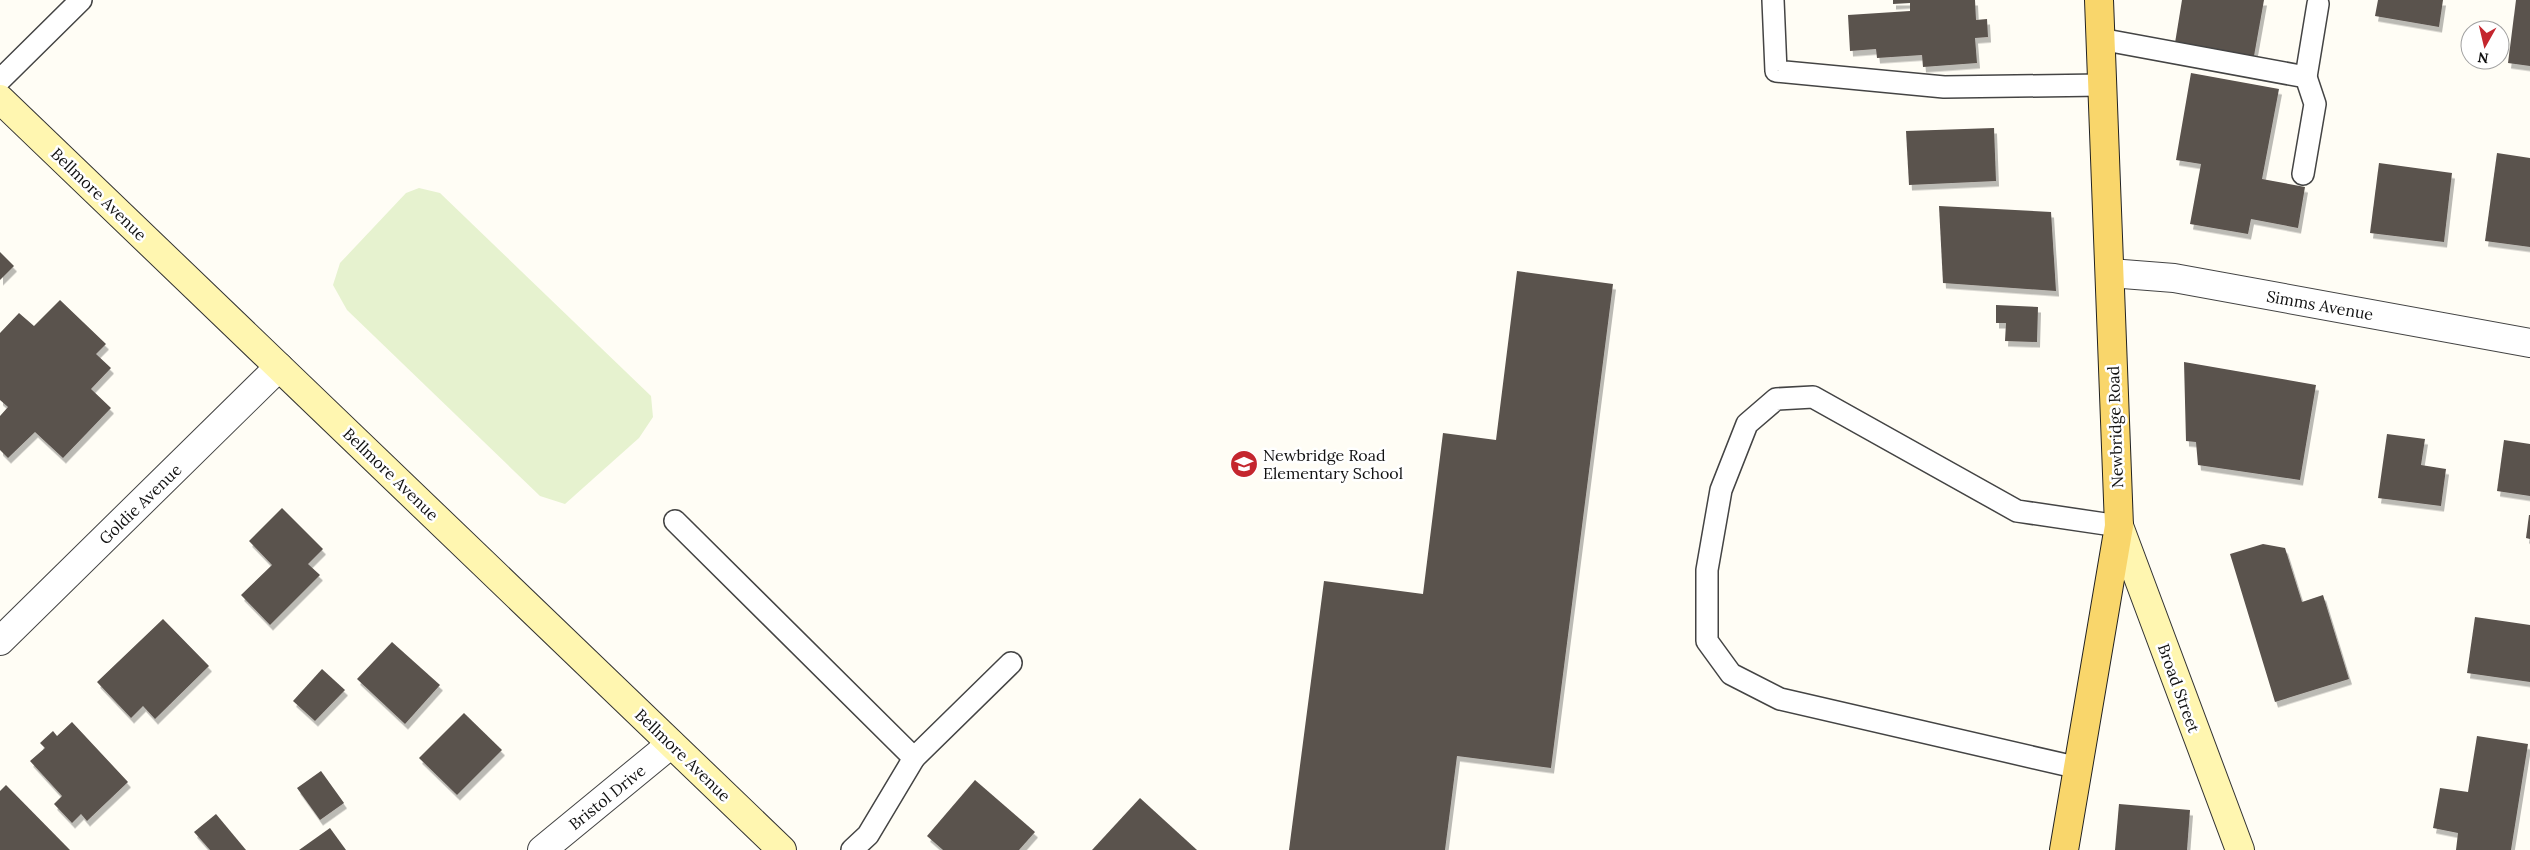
<svg xmlns="http://www.w3.org/2000/svg" width="2530" height="850" font-family="Lora,serif">
<style>
.pitch{fill:#e6f2cf}
.building{fill:#5a524d;filter:url(#shadow)}
.lines{fill:none;stroke-linecap:round;stroke-linejoin:round}
.lane-casing{stroke:#444;stroke-width:24}
.street-casing{stroke:#444;stroke-width:30}
.secondary-casing{stroke:#333;stroke-width:30}
.primary-casing{stroke:#222;stroke-width:30}
.lane{stroke:#fff;stroke-width:21}
.street{stroke:#fff;stroke-width:28}
.secondary{stroke:#fff6b0;stroke-width:28}
.primary{stroke:#f9d66b;stroke-width:28}
.labels{text-anchor:middle;stroke-width:5;stroke-linejoin:round;paint-order:stroke}
.street-label{font-size:16px;fill:#111;stroke:#fff}
.poi-label{font-size:16px;fill:#111;stroke:#fff;text-anchor:start}
</style>
<defs>
<filter id="shadow"><feDropShadow dx="3" dy="5.5" stdDeviation="0" flood-color="#0004"/></filter>
</defs>
<rect width="100%" height="100%" fill="#fffdf5"/>
<!-- pitch -->
<polygon class="pitch" points="419,188 440,193 651,396 653,417 639,438 565,504 540,496 347,310 333,285 340,263 406,193"/>
<!-- building -->
<g class="building">
<polygon points="1893,0 1975,0 1976,20 1987,19 1988,37 1975,38 1977,63 1923,67 1922,55 1877,58 1876,49 1850,51 1848,15 1910,11 1910,3 1893,4"/>
<polygon points="2182,0 2264,0 2254,56 2175,43"/>
<polygon points="2378,0 2443,0 2439,27 2375,16"/>
<polygon points="2516,0 2530,0 2530,66 2508,63"/>
<polygon points="2191,73 2279,89 2262,179 2305,187 2298,228 2251,219 2248,234 2190,224 2201,164 2176,160"/>
<polygon points="1994,128 1996,181 1909,185 1906,131"/>
<polygon points="2497,153 2530,158 2530,247 2485,241"/>
<polygon points="2379,163 2452,173 2444,242 2370,233"/>
<polygon points="1939,206 2051,212 2056,291 1943,283"/>
<polygon points="0,252 14,266 0,280"/>
<polygon points="1517,271 1613,284 1551,768 1457,756 1445,850 1289,850 1324,581 1423,594 1443,433 1496,440"/>
<polygon points="60,300 106,344 96,354 111,368 91,389 111,408 63,458 35,432 8,458 0,450 0,416 8,407 0,400 0,333 19,313 34,326"/>
<polygon points="1996,305 2038,307 2037,342 2005,341 2006,323 1996,323"/>
<polygon points="2184,362 2316,385 2300,480 2198,465 2196,442 2186,441"/>
<polygon points="2387,434 2425,439 2421,465 2446,469 2441,506 2378,498"/>
<polygon points="2504,440 2530,444 2530,496 2497,491"/>
<polygon points="282,508 323,549 308,564 320,575 270,625 241,595 272,565 249,541"/>
<polygon points="2529,515 2530,515 2530,539 2526,538"/>
<polygon points="2263,544 2285,548 2302,602 2323,595 2349,679 2275,702 2230,554"/>
<polygon points="2475,617 2530,625 2530,682 2467,673"/>
<polygon points="163,619 209,666 155,719 143,706 131,718 97,682"/>
<polygon points="392,642 440,685 405,724 357,679"/>
<polygon points="322,669 345,690 315,721 293,701"/>
<polygon points="464,713 502,750 457,795 419,758"/>
<polygon points="72,722 128,782 87,821 81,814 72,823 54,804 62,796 30,761 45,748 40,743 53,731 57,736"/>
<polygon points="2477,736 2528,744 2511,850 2456,850 2458,833 2433,828 2440,788 2468,792"/>
<polygon points="321,771 344,803 320,820 297,788"/>
<polygon points="975,780 1035,832 1019,850 943,850 927,836"/>
<polygon points="6,785 70,850 0,850 0,791"/>
<polygon points="1140,798 1197,850 1092,850"/>
<polygon points="2119,804 2190,810 2187,850 2115,850"/>
<polygon points="216,814 246,850 210,850 194,832"/>
<polygon points="330,828 346,850 299,850"/>
</g>
<g class="lines">
<!-- lane casing -->
<g class="lane-casing">
<g id="lane">
<polyline points="1773,0 1776,71 1944,87 2102,85"/>
<polyline points="2100,39 2306,77 2315,104 2303,174"/>
<polyline points="2306,77 2318,4"/>
<polyline points="0,80 81,0"/>
<polyline points="675,521 914,758 868,835 852,850"/>
<polyline points="914,758 1011,663"/>
<polyline points="2079,768 1780,699 1731,674 1707,641 1707,570 1721,490 1747,424 1776,399 1813,397 2017,511 2119,526"/>
</g>
</g>
<!-- street casing -->
<g class="street-casing">
<g id="street">
<polyline points="2110,273 2174,278 2530,343"/>
<polyline points="0,641 279,367"/>
<polyline points="542,850 671,744"/>
</g>
</g>
<!-- secondary casing -->
<g class="secondary-casing">
<g id="secondary">
<polyline points="0,99 782,850"/>
<polyline points="2119,526 2240,850"/>
</g>
</g>
<!-- primary casing -->
<g class="primary-casing">
<polyline id="primary" points="2064,850 2119,526 2099,0"/>
</g>
<!-- lane -->
<use href="#lane" class="lane"/>
<!-- street -->
<use href="#street" class="street"/>
<!-- secondary -->
<use href="#secondary" class="secondary"/>
<!-- primary -->
<use href="#primary" class="primary"/>
</g>
<!-- icons -->
<defs>
<g id="school-disc" transform="scale(1.4375)"><circle r="9.5" fill="#c4262e" stroke="#fff"/><path d="M0-5L7-2L0 1L-7-2ZM-4 1L0 2.5L4 1V4Q0 6-4 4Z" fill="#fff"/></g>
</defs>
<g fill-rule="evenodd">
<use href="#school-disc" x="1244" y="464"/>
</g>
<g class="labels">
<!-- street labels -->
<g class="street-label">
<text transform="translate(99 194) rotate(44)" y="6">Bellmore Avenue</text>
<text transform="translate(2320 305) rotate(10)" y="6">Simms Avenue</text>
<text transform="translate(2115 427) rotate(-92)" y="6">Newbridge Road</text>
<text transform="translate(391 474) rotate(44)" y="6">Bellmore Avenue</text>
<text transform="translate(140 504) rotate(-44)" y="6">Goldie Avenue</text>
<text transform="translate(2179 688) rotate(70)" y="6">Broad Street</text>
<text transform="translate(683 755) rotate(44)" y="6">Bellmore Avenue</text>
<text transform="translate(607 797) rotate(-39)" y="6">Bristol Drive</text>
</g>
<!-- poi labels -->
<g class="poi-label">
<text x="1263" y="461">Newbridge Road<tspan x="1263" dy="18">Elementary School</tspan></text>
</g>
</g>
<!-- north arrow -->
<g transform="translate(2485 45) rotate(188)"><circle r="24" fill="#ffffff" stroke="#a0a0a0"/>
<path d="M0-4L9 19L0 12L-9 19Z" fill="#c4262e"/>
<text y="-8" font-size="14" font-weight="bold" text-anchor="middle" fill="#111111">N</text>
</g>
</svg>
